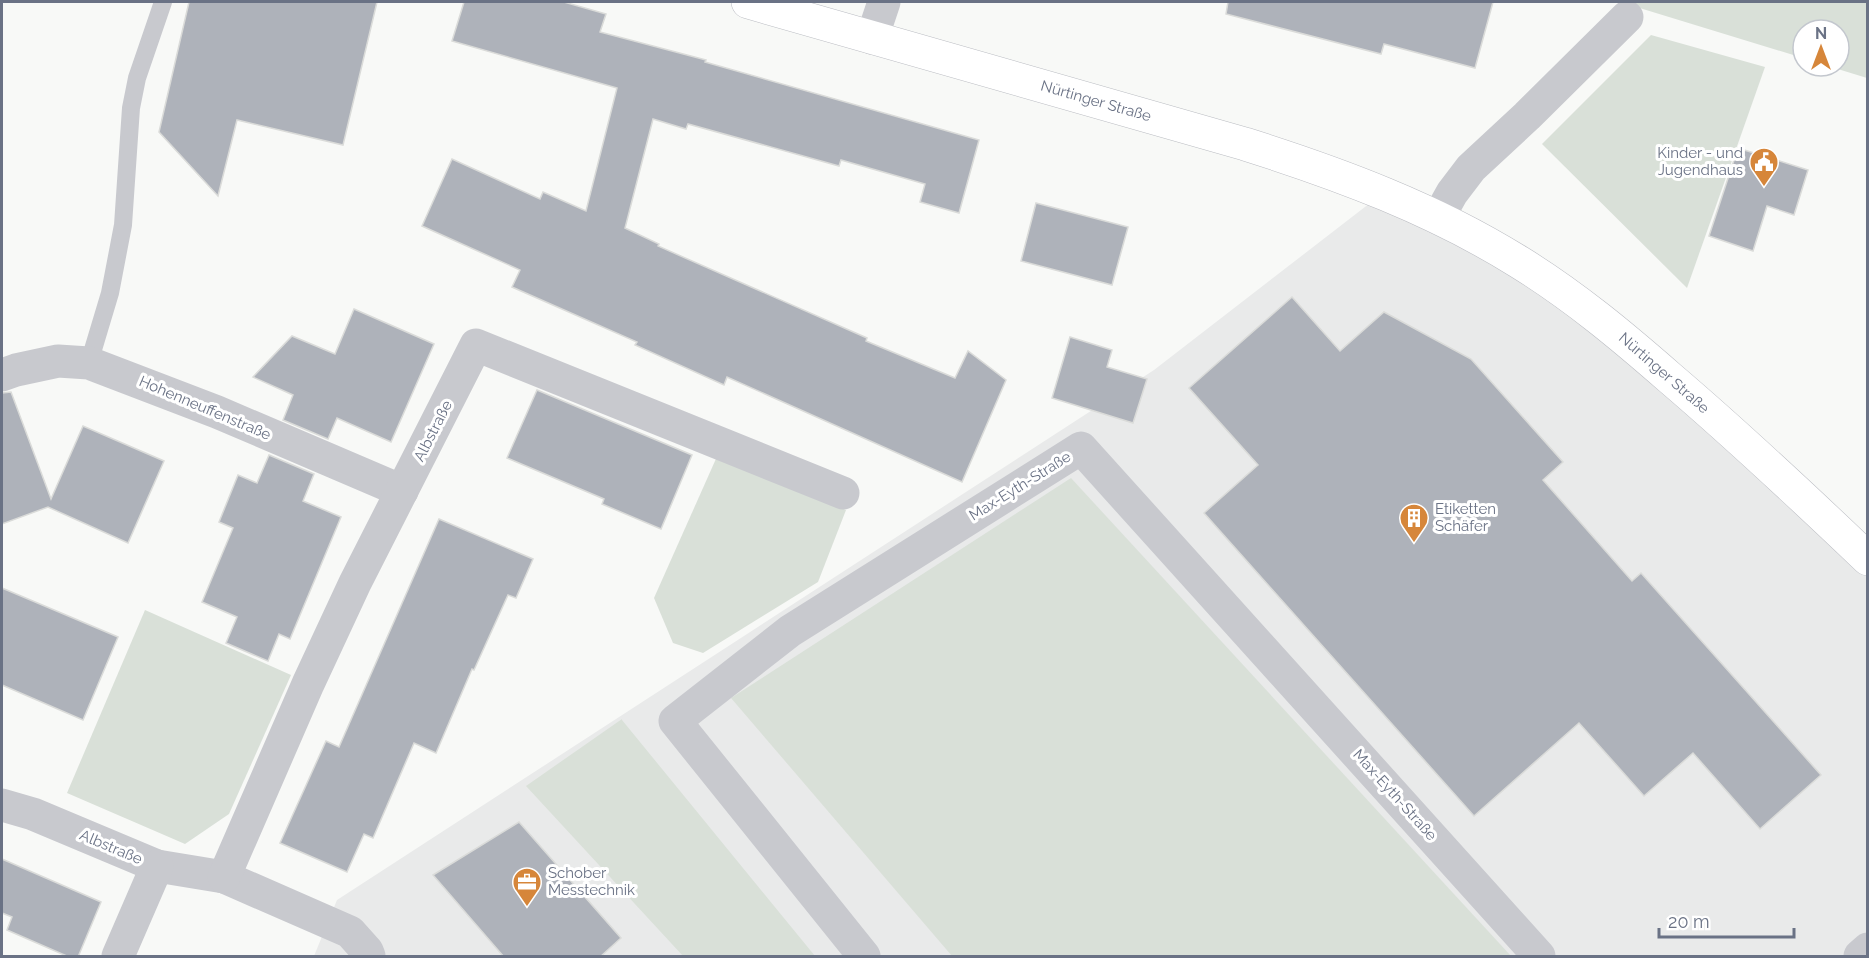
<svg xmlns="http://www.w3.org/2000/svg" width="1869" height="958" font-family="Raleway,sans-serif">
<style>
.built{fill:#e9eaea}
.green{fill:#d9e0d8}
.building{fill:#aeb2ba;stroke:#dadbd9;stroke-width:1.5}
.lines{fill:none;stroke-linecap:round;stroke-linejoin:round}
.secondary-casing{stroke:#babcc2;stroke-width:34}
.lane{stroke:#c8c9ce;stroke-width:18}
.street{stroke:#c8c9ce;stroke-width:33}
.secondary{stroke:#fff;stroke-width:33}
.labels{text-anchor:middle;stroke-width:6;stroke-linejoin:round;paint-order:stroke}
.street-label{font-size:15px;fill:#6a7285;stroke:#fff}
.poi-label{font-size:15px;fill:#6a7285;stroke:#fff;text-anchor:start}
</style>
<rect width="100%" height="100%" fill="#f8f9f7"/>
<!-- built -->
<polygon class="built" points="1383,193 1519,262 1867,559 1867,956 314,956 337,900 1154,370"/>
<!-- green -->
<g class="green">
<polygon points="1620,2 1867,2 1867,78 1828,66 1839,66 1839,30 1803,30 1803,58"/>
<polygon points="1651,35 1765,67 1687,288 1542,144"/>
<polygon points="719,452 846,510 818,582 703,653 673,643 654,598"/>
<polygon points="1071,478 1511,956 952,956 731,698"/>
<polygon points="145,610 291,675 229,814 185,844 67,793"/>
<polygon points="622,719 622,720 815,956 683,956 526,786"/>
</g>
<!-- building -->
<g class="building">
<polygon points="189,2 377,2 343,145 237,120 218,196 159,132"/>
<polygon points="464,2 564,2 606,14 600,32 706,60 705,62 979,140 959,213 920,202 925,184 841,160 839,166 688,124 686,129 653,119 625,228 659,244 658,246 867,338 866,341 955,378 968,351 1006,380 962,482 727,377 724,385 635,345 637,342 512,287 520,270 422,226 452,159 540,199 543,192 586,211 617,88 452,41"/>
<polygon points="1228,2 1493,2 1475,68 1384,44 1381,54 1226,14"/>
<polygon points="1738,148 1808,170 1794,215 1767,206 1753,251 1709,236"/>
<polygon points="1036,203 1128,227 1112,285 1021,261"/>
<polygon points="1292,297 1340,351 1384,312 1471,359 1563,462 1543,480 1632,581 1641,573 1821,775 1760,829 1693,753 1644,796 1579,723 1474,816 1204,513 1258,465 1189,388"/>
<polygon points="354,309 434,344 391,442 337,418 328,439 283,420 293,395 253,377 292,336 335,354"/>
<polygon points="1070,337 1112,350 1107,367 1147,379 1133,423 1052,398"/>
<polygon points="537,390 692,455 661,529 602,504 604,499 507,458"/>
<polygon points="11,392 51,499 83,426 164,461 128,543 48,507 2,524 2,393"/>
<polygon points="269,455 314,474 303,501 341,517 290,639 279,634 268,661 226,643 237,617 202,602 233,528 219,522 238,475 257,483"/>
<polygon points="439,519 533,559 516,598 508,595 474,670 472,669 436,753 414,743 373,838 364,834 347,872 280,843 326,741 339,747"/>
<polygon points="2,588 118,637 83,720 2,685"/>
<polygon points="519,822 621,938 600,957 504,957 433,875"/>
<polygon points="2,859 101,902 78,957 69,957 7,930 12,917 2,913"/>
</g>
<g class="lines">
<!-- secondary casing -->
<g class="secondary-casing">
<path id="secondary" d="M748,2l497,142c95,30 189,65 274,118 55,34 103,74 151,116 68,58 133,119 198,181"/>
</g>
<!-- lane -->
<polyline class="lane" points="89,363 110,293 123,225 131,108 137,78 163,2"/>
<!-- street -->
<g class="street">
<polyline points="872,38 884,2"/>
<polyline points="1438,218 1452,193 1471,168 1527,116 1627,17"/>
<polyline points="2,375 16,370 58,361 89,363 217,412 402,491"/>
<polyline points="2,805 33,814 157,866 224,877 350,932 367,951 369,956"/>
<polyline points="224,877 308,684 355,583 476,345 843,493"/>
<polyline points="118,956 157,866"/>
<polyline points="864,956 675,721 790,631 1081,448 1539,956"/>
<polyline points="1860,956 1868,949"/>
</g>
<!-- secondary -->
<use href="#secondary" class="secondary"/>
</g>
<!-- icons -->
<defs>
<g id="civic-pin" transform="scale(1.5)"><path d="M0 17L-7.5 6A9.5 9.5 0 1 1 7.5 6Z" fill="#d6863a" stroke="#fff"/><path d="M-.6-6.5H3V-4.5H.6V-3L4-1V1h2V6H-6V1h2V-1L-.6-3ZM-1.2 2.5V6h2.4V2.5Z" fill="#fff"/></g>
<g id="building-pin" transform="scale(1.5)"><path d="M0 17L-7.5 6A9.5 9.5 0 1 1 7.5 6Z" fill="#d6863a" stroke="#fff"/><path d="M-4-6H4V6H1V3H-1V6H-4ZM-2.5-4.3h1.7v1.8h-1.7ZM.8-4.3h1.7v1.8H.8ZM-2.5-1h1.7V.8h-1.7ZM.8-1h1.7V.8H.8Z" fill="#fff"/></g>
<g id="office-pin" transform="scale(1.5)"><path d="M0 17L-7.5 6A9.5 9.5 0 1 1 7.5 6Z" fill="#d6863a" stroke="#fff"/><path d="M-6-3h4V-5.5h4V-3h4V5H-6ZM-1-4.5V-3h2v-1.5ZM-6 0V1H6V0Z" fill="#fff"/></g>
</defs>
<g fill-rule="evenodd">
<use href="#civic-pin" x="1764" y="162"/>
<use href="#building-pin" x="1414" y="518"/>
<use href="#office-pin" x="527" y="882"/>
</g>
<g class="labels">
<!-- street labels -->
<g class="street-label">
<text transform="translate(1096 101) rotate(16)" y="5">Nürtinger Straße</text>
<text transform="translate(1664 373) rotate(41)" y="5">Nürtinger Straße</text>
<text transform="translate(205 408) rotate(23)" y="5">Hohenneuffenstraße</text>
<text transform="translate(433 431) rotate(-63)" y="5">Albstraße</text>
<text transform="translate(1020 486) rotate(-32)" y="5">Max-Eyth-Straße</text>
<text transform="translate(1395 795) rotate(48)" y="5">Max-Eyth-Straße</text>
<text transform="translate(111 847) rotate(23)" y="5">Albstraße</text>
</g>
<!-- poi labels -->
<g class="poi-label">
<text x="1743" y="158" text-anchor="end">Kinder - und<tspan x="1743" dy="17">Jugendhaus</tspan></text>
<text x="1435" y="514">Etiketten<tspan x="1435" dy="17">Schäfer</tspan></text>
<text x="548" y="878">Schober<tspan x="548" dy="17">Messtechnik</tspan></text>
</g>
</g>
<!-- border -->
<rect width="1869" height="958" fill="none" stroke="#6a7285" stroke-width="6"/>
<!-- north arrow -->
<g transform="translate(1821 48)"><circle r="28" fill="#ffffff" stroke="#c3c7ce" stroke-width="1.5"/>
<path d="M0-4.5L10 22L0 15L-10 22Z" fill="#d6863a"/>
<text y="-9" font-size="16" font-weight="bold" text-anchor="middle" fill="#6a7285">N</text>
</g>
<!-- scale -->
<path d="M1659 928v9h135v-9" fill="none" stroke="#6a7285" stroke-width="3"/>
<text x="1668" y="928" font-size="18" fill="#6a7285" stroke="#ffffff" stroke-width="4.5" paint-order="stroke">20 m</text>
</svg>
